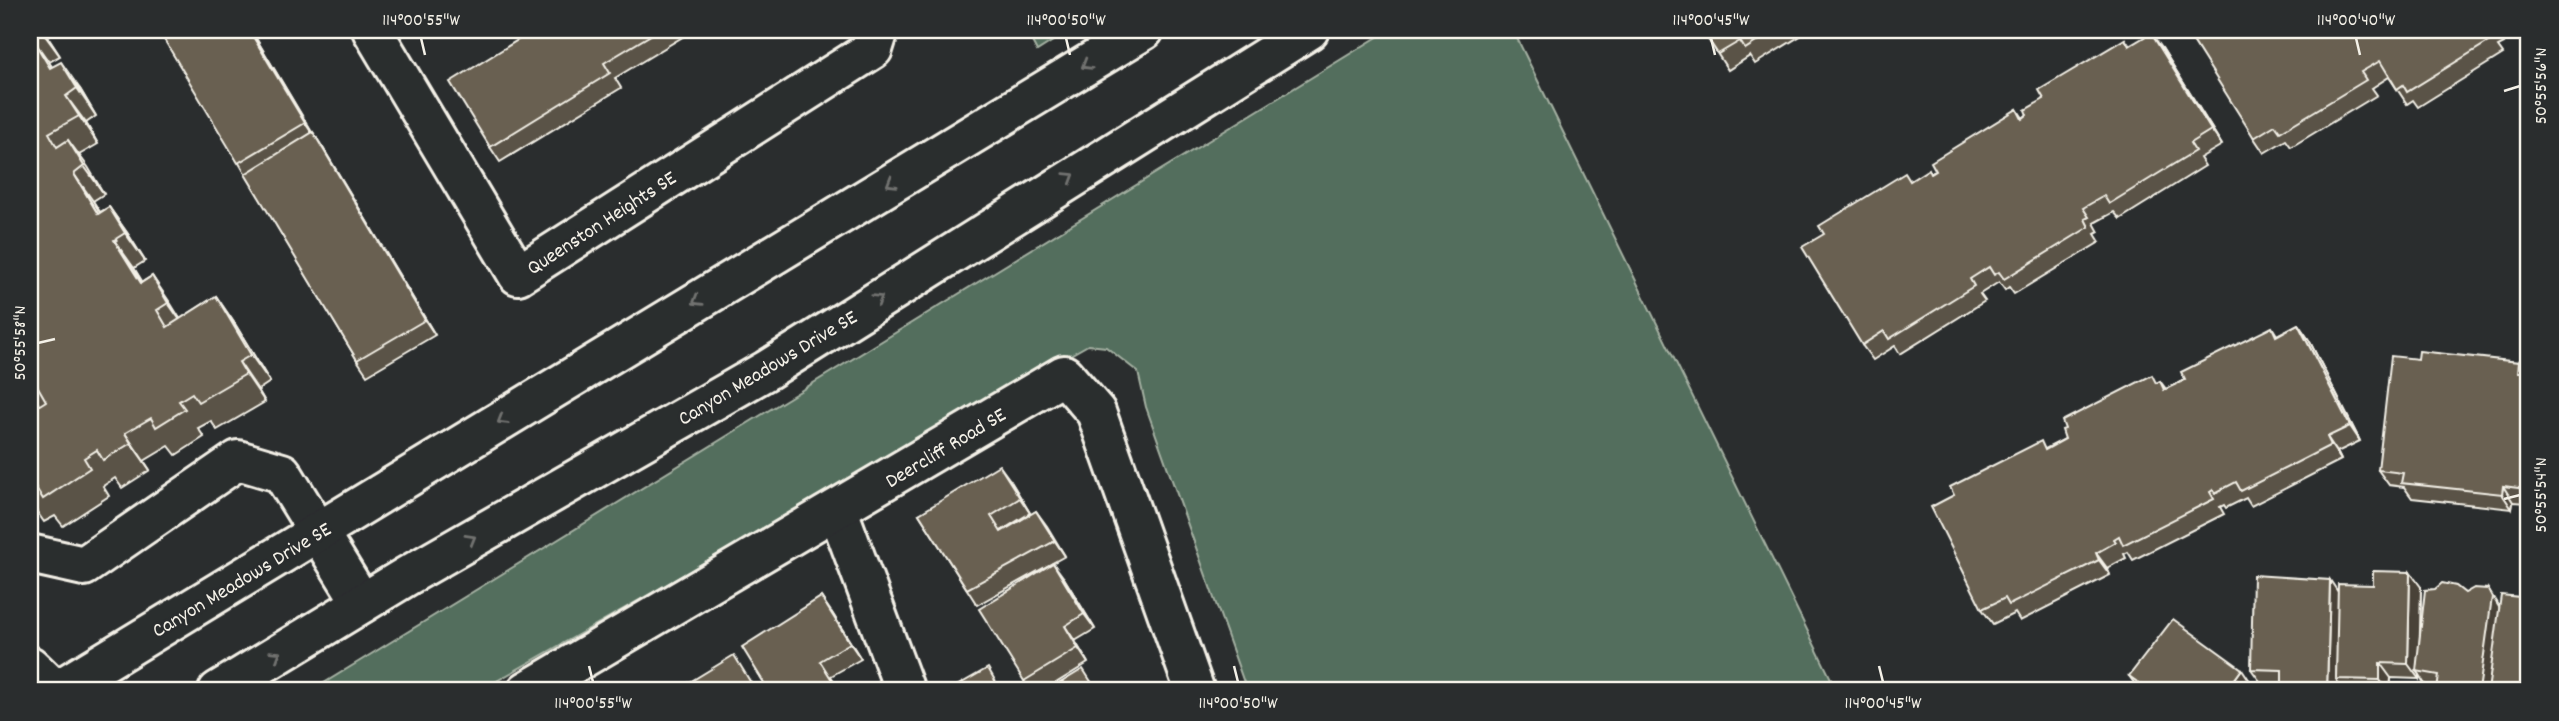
<svg xmlns="http://www.w3.org/2000/svg" width="2559" height="721" font-family="Dekko,sans-serif">
<style>
.green{fill:#536e5d;stroke:#a4b0a2;stroke-width:2}
.lines{fill:none;stroke-linecap:round;stroke-linejoin:round}
.minor-casing{stroke:#f4f1e8;stroke-width:44}
.minor{stroke:#2a2d2e;stroke-width:38}
.wall{fill:#5a5346;stroke:#f4f1e8;stroke-width:2}
.shaded-wall{fill:#4a4339;stroke:#f4f1e8;stroke-width:2}
.building{fill:#696051;stroke:#f4f1e8;stroke-width:2}
.oneway{stroke:#71726f}
.ticks{fill:none;stroke:#f4f1e8;stroke-width:2.5}
.labels{text-anchor:middle;stroke-width:5;stroke-linejoin:round;paint-order:stroke}
.street-label{font-size:21px;fill:#f4f1e8;stroke:#2a2d2e}
.neatline{fill:none;stroke:#f4f1e8;stroke-width:2.5}
.ticks-label{font-size:18px;text-anchor:middle;fill:#f4f1e8}
</style>
<rect width="100%" height="100%" fill="#2a2d2e"/>
<filter id="ink" filterUnits="userSpaceOnUse"><feTurbulence type="fractalNoise" baseFrequency=".0143" numOctaves="2"/><feDisplacementMap in="SourceGraphic" scale="14" xChannelSelector="R" yChannelSelector="G"/><feConvolveMatrix kernelMatrix="1 2 1 2 8 2 1 2 1" color-interpolation-filters="sRGB"/></filter>
<g filter="url(#ink)">
<!-- green -->
<g class="green">
<polygon points="1026,30 1070,30 1037,51"/>
<polygon points="1389,30 1513,30 1837,691 1247,691 1146,407 1138,372 1106,347 1088,345 479,691 311,691"/>
</g>
<g class="lines">
<!-- minor casing -->
<g class="minor-casing">
<g id="minor">
<polyline points="372,30 518,275 873,49 879,30"/>
<polyline points="838,511 905,691"/>
<polyline points="30,554 84,566 238,460 282,473 362,603"/>
<polyline points="30,666 56,691 1144,30"/>
<polyline points="218,691 407,576 767,370 1309,30"/>
<polyline points="527,691 1064,375 1096,412 1195,691"/>
</g>
</g>
<!-- minor -->
<use href="#minor" class="minor"/>
</g>
<!-- wall -->
<g class="wall">
<polygon points="30,30 43,30 60,56 49,62 52,67 80,89 96,116 86,123 98,144 79,155 104,194 93,201 100,212 109,207 128,234 145,261 134,268 142,282 152,276 180,319 216,296 235,324 270,382 258,390 265,402 217,430 211,421 198,428 204,437 176,455 169,446 144,461 150,470 122,488 115,478 103,486 109,496 63,526 55,516 44,522 30,502 30,411 39,405 30,392"/>
<polygon points="157,30 251,30 312,133 323,148 435,335 367,375 357,360 245,173 166,42"/>
<polygon points="534,30 694,30 615,78 621,88 500,162 490,147"/>
<polygon points="1702,30 1810,30 1755,64 1750,56 1728,70"/>
<polygon points="2212,30 2495,30 2504,44 2498,47 2503,54 2418,107 2413,100 2407,104 2389,77 2372,88 2377,95 2291,147 2286,140 2264,153 2254,138"/>
<polygon points="2125,39 2130,46 2162,48 2222,145 2200,158 2205,166 2120,219 2114,212 2094,223 2099,232 2095,234 2100,242 2014,294 2009,287 2005,290 1999,282 1980,294 1985,301 1900,354 1895,346 1873,360 1862,345 1910,181 1936,171 2017,109 2023,118 2044,99"/>
<polygon points="2298,324 2309,340 2360,441 2337,452 2341,460 2251,506 2246,498 2226,508 2224,505 2220,507 2224,514 2133,560 2128,552 2124,554 2126,558 2107,568 2110,575 2020,621 2015,613 1993,624 1982,609 1954,495 2065,439 2157,383 2160,381 2166,389 2185,380 2272,327 2277,335"/>
<polygon points="2526,372 2529,372 2529,503 2513,502 2512,509 2412,498 2404,487 2389,485 2378,470"/>
<polygon points="1010,480 1030,513 1001,531 1002,532 1036,511 1065,556 977,605 919,514"/>
<polygon points="1064,578 1095,629 1075,641 1088,663 1043,691 1031,691 1024,681"/>
<polygon points="2421,587 2420,636 2465,593 2499,606 2529,598 2437,688 2426,686 2419,675 2419,679 2391,678 2390,691 2344,691 2338,683 2338,691 2283,691 2282,689 2282,685 2262,684 2251,669 2338,591"/>
<polygon points="832,613 861,659 831,676 840,691 769,691"/>
<polygon points="2129,676 2252,684 2247,691 2140,691"/>
</g>
<!-- shaded-wall -->
<g class="shaded-wall">
<polygon points="41,30 43,30 60,56"/>
<polygon points="249,30 251,30 316,139 305,123"/>
<polygon points="2151,33 2162,48 2222,145 2211,130"/>
<polygon points="30,35 49,62 69,96 50,68"/>
<polygon points="61,62 80,89 96,116 77,88"/>
<polygon points="66,96 86,123 98,144 79,116"/>
<polygon points="313,132 323,148 435,335 425,320"/>
<polygon points="68,140 88,167 104,194 84,166"/>
<polygon points="74,174 93,201 117,241 98,214"/>
<polygon points="109,207 128,234 145,261 125,233"/>
<polygon points="114,240 134,268 160,310 141,283"/>
<polygon points="152,276 171,304 187,330 168,303"/>
<polygon points="216,296 235,324 270,382 251,355"/>
<polygon points="2298,324 2309,340 2360,441 2350,426"/>
<polygon points="239,362 258,390 265,402 246,374"/>
<polygon points="2519,362 2529,377 2518,372"/>
<polygon points="125,433 144,461 150,470 131,443"/>
<polygon points="2327,437 2337,452 2341,460 2331,445"/>
<polygon points="999,465 1010,480 1030,513 1020,498"/>
<polygon points="2526,485 2529,489 2529,494 2525,489"/>
<polygon points="2503,486 2513,502 2512,509 2502,494"/>
<polygon points="1036,511 1047,526 1065,556 1055,541"/>
<polygon points="2096,553 2107,568 2110,575 2099,560"/>
<polygon points="1053,563 1064,578 1095,629 1084,614"/>
<polygon points="2410,572 2421,587 2419,671 2416,671 2419,675 2419,679 2408,664"/>
<polygon points="2330,580 2340,595 2336,679 2338,683 2338,691 2328,691 2327,690"/>
<polygon points="2488,589 2502,612 2492,691 2479,691"/>
<polygon points="821,597 832,613 861,659 850,643"/>
<polygon points="1065,626 1075,641 1088,663 1078,648"/>
<polygon points="2380,663 2391,678 2390,691 2387,691 2380,680"/>
<polygon points="2242,669 2252,684 2247,691 2226,691"/>
</g>
<!-- building -->
<g class="building">
<polygon points="30,30 38,30 30,35"/>
<polygon points="173,30 249,30 305,123 238,163 162,36"/>
<polygon points="534,30 659,30 604,63 610,73 490,147 450,82"/>
<polygon points="1702,30 1775,30 1745,49 1740,41 1718,54"/>
<polygon points="2212,30 2492,30 2488,32 2493,39 2407,92 2403,85 2397,89 2380,61 2361,72 2366,80 2280,132 2275,125 2254,138 2193,41"/>
<polygon points="2151,33 2211,130 2190,143 2195,151 2109,204 2104,196 2083,208 2089,217 2085,219 2089,227 2004,279 1999,272 1994,275 1989,267 1970,279 1974,286 1889,339 1884,331 1862,345 1802,247 1824,234 1819,226 1905,173 1910,181 1929,169 1931,174 1936,171 1931,162 2017,109 2022,119 2027,115 2025,110 2044,99 2039,90 2125,39 2129,46"/>
<polygon points="30,35 50,68 61,62 77,88 66,96 79,116 49,133 57,147 68,140 84,166 74,174 98,214 109,207 125,233 114,240 141,283 152,276 168,303 157,310 167,327 216,296 251,355 239,362 246,374 198,402 192,393 179,401 185,409 156,427 151,418 125,433 131,443 103,460 97,450 84,458 90,468 43,499 36,488 30,492 30,411 46,401 31,375 30,376"/>
<polygon points="313,132 425,320 357,360 245,174"/>
<polygon points="2298,324 2350,426 2327,437 2331,445 2241,491 2236,482 2215,493 2213,490 2210,492 2214,499 2123,545 2119,536 2114,539 2116,542 2096,553 2099,560 2009,605 2005,598 1982,609 1931,507 1954,495 1950,487 2041,441 2045,450 2065,439 2062,430 2065,429 2062,421 2152,375 2156,383 2160,381 2164,390 2185,380 2181,372 2272,327 2276,336"/>
<polygon points="2419,351 2519,362 2518,372 2529,372 2529,485 2526,485 2525,489 2503,486 2502,494 2401,483 2403,473 2378,470 2391,356 2418,359"/>
<polygon points="999,465 1020,498 991,516 1001,532 1036,511 1055,541 967,589 919,514"/>
<polygon points="1053,563 1084,614 1065,626 1078,648 1024,681 979,609"/>
<polygon points="2373,571 2410,572 2408,664 2380,663 2380,680 2336,679 2338,584 2373,585"/>
<polygon points="2253,575 2330,580 2327,690 2282,689 2282,670 2251,669"/>
<polygon points="2442,583 2456,586 2465,593 2474,588 2488,589 2492,597 2479,691 2437,691 2439,675 2416,671 2425,590 2435,589"/>
<polygon points="2501,595 2529,598 2529,691 2488,691"/>
<polygon points="821,597 850,643 820,661 839,691 769,691 742,647"/>
<polygon points="2173,619 2242,669 2226,691 2150,691 2129,676"/>
<polygon points="734,655 756,691 682,691 680,688"/>
<polygon points="988,668 1001,691 948,691"/>
<polygon points="1083,669 1097,691 1047,691"/>
</g>
<!-- one-way arrows -->
<defs><path id="oneway-chevron" d="M-2-3.5L2.5 0L-2 3.5" fill="none" stroke-width="1.6" stroke-linecap="round" stroke-linejoin="round" transform="scale(1.75)"/></defs>
<g class="oneway">
<use href="#oneway-chevron" transform="translate(1086 65) rotate(149)"/>
<use href="#oneway-chevron" transform="translate(1070 177) rotate(-32)"/>
<use href="#oneway-chevron" transform="translate(891 183) rotate(149)"/>
<use href="#oneway-chevron" transform="translate(878 299) rotate(-32)"/>
<use href="#oneway-chevron" transform="translate(697 301) rotate(149)"/>
<use href="#oneway-chevron" transform="translate(502 420) rotate(149)"/>
<use href="#oneway-chevron" transform="translate(471 539) rotate(-30)"/>
<use href="#oneway-chevron" transform="translate(276 655) rotate(-32)"/>
</g>
</g>
<!-- ticks -->
<path class="ticks" d="M421,38l4,17M1066,38l4,17M1711,38l4,17M2356,38l4,17M2504,91l16,-5M38,343l17,-4M2504,499l16,-4M589,666l4,16M1234,666l4,16M1879,666l4,16"/>
<g class="labels">
<!-- street labels -->
<g class="street-label">
<text transform="translate(601 222) rotate(-33)" y="7">Queenston Heights SE</text>
<text transform="translate(767 367) rotate(-31)" y="7">Canyon Meadows Drive SE</text>
<text transform="translate(945 447) rotate(-31)" y="7">Deercliff Road SE</text>
<text transform="translate(241 579) rotate(-31)" y="7">Canyon Meadows Drive SE</text>
</g>
</g>
<!-- margin -->
<rect width="2559" height="721" fill="none" stroke="#2a2d2e" stroke-width="77"/>
<rect x="38" y="38" width="2482" height="644" class="neatline"/>
<g class="ticks-label">
<text x="421" y="25">114°00'55"W</text>
<text x="1066" y="25">114°00'50"W</text>
<text x="1711" y="25">114°00'45"W</text>
<text x="2356" y="25">114°00'40"W</text>
<text transform="translate(2540 86) rotate(-90)" y="6">50°55'56"N</text>
<text transform="translate(19 343) rotate(-90)" y="6">50°55'58"N</text>
<text transform="translate(2540 495) rotate(-90)" y="6">50°55'54"N</text>
<text x="593" y="708">114°00'55"W</text>
<text x="1238" y="708">114°00'50"W</text>
<text x="1883" y="708">114°00'45"W</text>
</g>
</svg>
